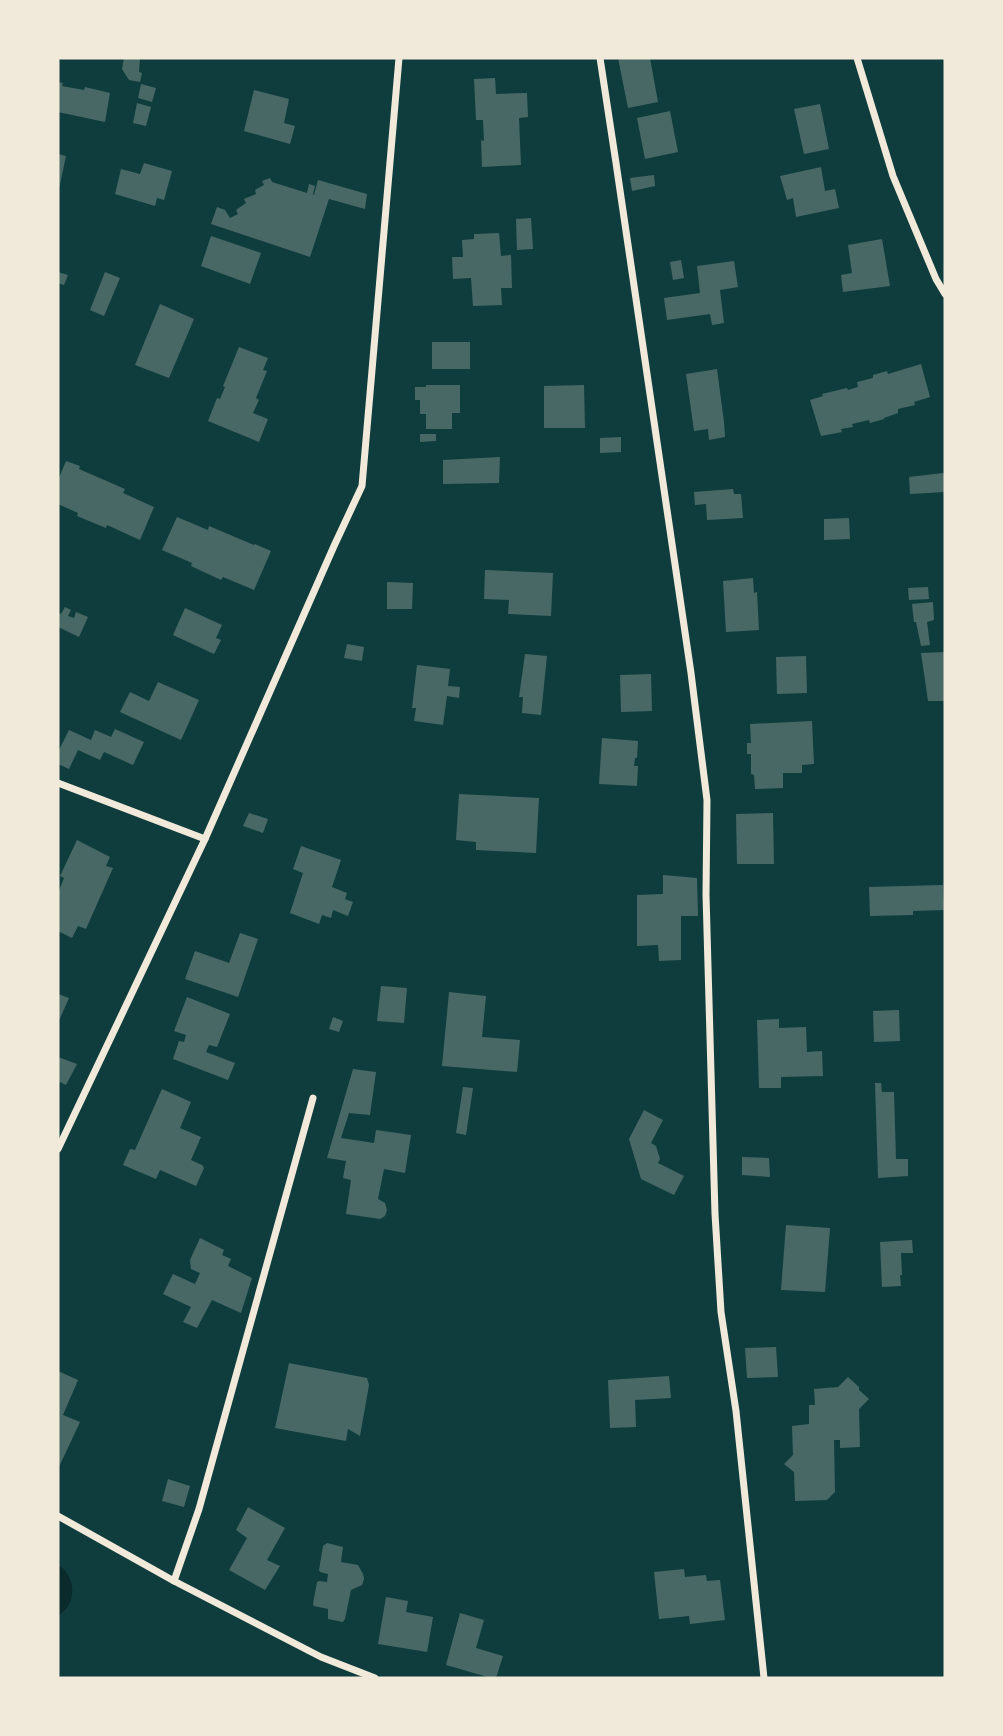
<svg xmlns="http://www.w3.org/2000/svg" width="1003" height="1736" font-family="Poppins,sans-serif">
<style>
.water{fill:#0a2a2b}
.building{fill:#486865}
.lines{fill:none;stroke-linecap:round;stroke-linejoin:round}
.minor{stroke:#f1e9da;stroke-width:7}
</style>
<rect width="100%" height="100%" fill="#0f3d3e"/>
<!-- water -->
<path class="water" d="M58,1565c18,10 20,40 0,50z"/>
<!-- building -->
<g class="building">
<polygon points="124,58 140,59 139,72 142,73 140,82 129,80 122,69"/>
<polygon points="618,58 650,58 658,102 628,108"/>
<polygon points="495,78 496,94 527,93 528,117 519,118 521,165 482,167 481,140 484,141 483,120 476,120 474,79"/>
<polygon points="58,82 63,83 62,86 84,90 85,87 110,93 105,122 58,112"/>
<polygon points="141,84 156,88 152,102 138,98"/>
<polygon points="254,90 289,99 284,123 295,126 290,144 244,131"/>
<polygon points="137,103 151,107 146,126 133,123"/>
<polygon points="820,104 829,149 804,154 794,109"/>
<polygon points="670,111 678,152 645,159 637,118"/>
<polygon points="58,154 66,156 59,189 58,189"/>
<polygon points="144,163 172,171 164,200 157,198 155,206 115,194 121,169 140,174"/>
<polygon points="821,167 825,191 835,189 839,208 796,217 793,198 787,200 780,176"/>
<polygon points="654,175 655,186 632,191 630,178"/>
<polygon points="270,178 272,182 307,193 309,184 315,186 313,194 314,195 318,180 367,194 365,209 329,199 310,257 211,224 217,207 225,210 230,218 238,214 236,210 246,203 244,199 256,194 255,190 264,185 262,181"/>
<polygon points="531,218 533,249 517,250 516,219"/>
<polygon points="499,233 501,256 511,255 512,288 501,288 502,305 473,306 471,278 453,279 452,257 463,257 462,240 474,239 474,234"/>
<polygon points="211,236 261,253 250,284 201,266"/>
<polygon points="882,239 890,286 843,292 841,275 852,273 848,245"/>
<polygon points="681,260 684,278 673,280 670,262"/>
<polygon points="734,261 738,287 720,290 724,323 712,325 710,314 667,320 664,298 700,293 697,266"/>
<polygon points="58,272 68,275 64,285 58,283"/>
<polygon points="105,272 120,278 104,316 90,310"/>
<polygon points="160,304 194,319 169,378 135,365"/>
<rect x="432" y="342" width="38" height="27"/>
<polygon points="239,347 268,358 263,370 267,371 256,398 259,400 253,413 268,419 259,442 208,421 217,398 220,399 225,387 223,386"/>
<polygon points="921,364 930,397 914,402 915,405 898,409 898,413 884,418 884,419 870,423 869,420 852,424 853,427 841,429 842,432 821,436 810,400 823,396 822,394 847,388 848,390 858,387 857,382 873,378 873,375 887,371 888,374"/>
<polygon points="717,369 724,422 725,437 709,440 708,429 694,431 686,374"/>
<polygon points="426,385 460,385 460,413 452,413 452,429 426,429 426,414 420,414 420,400 415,400 415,387 426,387"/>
<polygon points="584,385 585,428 544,428 544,386"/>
<polygon points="420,434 436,434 436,441 420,442"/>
<polygon points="621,437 621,452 600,453 600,438"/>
<polygon points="500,457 499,483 443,484 443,460"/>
<polygon points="66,461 80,466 79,469 125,489 123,493 154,507 140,540 107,525 106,528 77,516 78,513 58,504 58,480"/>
<polygon points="943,473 945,476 945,492 910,494 909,477"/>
<polygon points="733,489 734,494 741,494 743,518 707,520 706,504 695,505 694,492"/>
<polygon points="177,517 208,530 209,526 254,545 255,544 271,551 254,590 223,577 221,580 191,566 192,563 162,550"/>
<polygon points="849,518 850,539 824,540 824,519"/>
<polygon points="485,570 553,573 551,616 508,614 509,600 484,599"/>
<polygon points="753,578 754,593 757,592 759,630 726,632 723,581"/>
<polygon points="387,582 413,583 412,609 387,609"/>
<polygon points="928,587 929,599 909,600 908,588"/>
<polygon points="933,602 934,620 927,622 930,645 921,646 916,622 914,622 912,604"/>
<polygon points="65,607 71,610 68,616 74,618 76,612 88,617 79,637 58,627 58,612 61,614"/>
<polygon points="185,608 222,625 216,638 221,640 214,654 173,635"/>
<polygon points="347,644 364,647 362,661 344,658"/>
<polygon points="945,652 945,701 928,701 921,653"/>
<polygon points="525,654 547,656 541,715 522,713 523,697 519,697"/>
<polygon points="806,656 807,693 777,694 776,657"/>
<polygon points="417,665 450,669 448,686 460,687 459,698 447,696 443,725 414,721 416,708 412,708"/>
<polygon points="651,674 652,711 621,712 620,675"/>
<polygon points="158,682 199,700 181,740 120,712 130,692 149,701"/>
<polygon points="812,721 814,764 802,765 802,773 783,773 783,788 755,789 754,775 751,774 751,754 747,754 747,743 751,743 750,724"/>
<polygon points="115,729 144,742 133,765 104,752 100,760 78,750 69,769 58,764 58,752 69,730 91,740 95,730 111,737"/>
<polygon points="602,738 638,741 637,758 635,758 634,766 638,766 637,786 599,784"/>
<polygon points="459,794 539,798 536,853 476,850 476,842 456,840"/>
<polygon points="249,813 268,819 263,833 243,826"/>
<polygon points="773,813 774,864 737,864 736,814"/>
<polygon points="77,840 110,857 106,866 113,868 86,929 78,926 72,938 58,931 58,893 64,878 60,876"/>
<polygon points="301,846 341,860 332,887 347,893 345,899 353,902 348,916 333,910 331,918 322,915 319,924 290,913 303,873 293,869"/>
<polygon points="663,875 697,878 698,916 681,916 681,960 659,961 658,945 637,946 637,895 663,894"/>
<polygon points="943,885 944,910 913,911 913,915 870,916 869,887"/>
<polygon points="240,933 258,939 238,997 185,979 195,951 229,963"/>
<polygon points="381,986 407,988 404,1023 377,1021"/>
<polygon points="449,992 486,996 482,1037 520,1040 517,1072 442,1066"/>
<polygon points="58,994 69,998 58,1023"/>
<polygon points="187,997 230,1014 217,1047 209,1045 206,1052 235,1063 228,1080 173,1059 179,1041 184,1042 186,1035 174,1031"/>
<polygon points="899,1010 900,1041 874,1042 873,1011"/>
<polygon points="333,1017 343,1021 339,1032 329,1029"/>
<polygon points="779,1019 779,1028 806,1027 807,1052 822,1051 823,1076 781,1077 781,1088 759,1088 757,1020"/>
<polygon points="58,1057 77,1064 66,1085 58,1081"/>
<polygon points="353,1069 376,1072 370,1115 349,1113 341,1138 374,1143 376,1130 411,1135 405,1173 384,1169 378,1199 385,1203 387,1210 385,1216 380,1219 346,1214 351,1180 343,1178 346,1161 327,1158"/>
<polygon points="875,1083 881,1083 882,1092 894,1092 896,1159 908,1159 908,1176 878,1178"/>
<polygon points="463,1087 473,1088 466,1135 456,1133"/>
<polygon points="162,1089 191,1102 180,1128 201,1137 191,1160 202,1165 204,1168 196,1186 160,1170 156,1179 123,1165 130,1149 135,1150"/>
<polygon points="644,1110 663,1120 651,1143 656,1146 660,1159 658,1163 684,1176 674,1195 641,1179 629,1139"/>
<polygon points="742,1157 769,1158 770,1177 742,1175"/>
<polygon points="786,1225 830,1228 825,1292 781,1290"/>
<polygon points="200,1238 224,1250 222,1255 231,1259 228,1266 252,1278 241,1313 212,1300 197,1328 183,1322 191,1307 163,1294 173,1274 195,1284 200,1273 191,1269 190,1260"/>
<polygon points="912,1240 913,1253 901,1253 902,1275 900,1275 901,1286 882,1287 880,1242"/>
<polygon points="776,1347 778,1377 747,1378 745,1348"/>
<polygon points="289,1363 367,1378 369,1385 360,1436 348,1429 346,1441 275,1428"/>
<polygon points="58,1371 78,1380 63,1415 80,1422 58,1469"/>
<polygon points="669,1376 671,1398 635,1400 636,1427 610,1428 608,1380"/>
<polygon points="848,1377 859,1387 859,1390 869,1399 859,1409 860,1447 840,1448 840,1440 834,1440 835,1492 827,1500 795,1501 794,1472 784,1464 793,1455 792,1426 809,1424 809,1405 815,1405 814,1389 838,1387"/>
<polygon points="168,1479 190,1486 184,1507 162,1501"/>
<polygon points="248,1507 285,1528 267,1560 280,1566 265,1590 229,1570 247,1538 236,1530"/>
<polygon points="327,1543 343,1547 341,1562 358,1565 363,1574 364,1579 362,1585 351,1590 345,1619 343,1622 328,1619 328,1609 314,1606 313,1604 317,1582 319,1581 327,1582 328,1574 320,1572 319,1570 323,1546"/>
<polygon points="684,1569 685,1577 706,1575 707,1581 720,1580 725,1620 690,1624 689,1616 659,1619 654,1572"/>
<polygon points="386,1597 408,1601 406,1612 433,1617 427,1652 378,1644"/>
<polygon points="460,1613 484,1620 476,1648 503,1656 496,1678 491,1678 446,1665"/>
</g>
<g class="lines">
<!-- minor -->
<g class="minor">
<polyline points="600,58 616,163 691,673 707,800 706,895 715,1214 721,1312 736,1411 764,1678"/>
<polyline points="857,58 893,176 936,279 945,294"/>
<polyline points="58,783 205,839"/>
<polyline points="58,1149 205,839 334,546 362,486 399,58"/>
<polyline points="58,1516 174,1581 321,1657 375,1678"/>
<polyline points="174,1581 199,1509 313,1098"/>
</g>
</g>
<!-- border -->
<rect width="1003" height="1736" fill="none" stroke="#f1e9da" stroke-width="119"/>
</svg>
